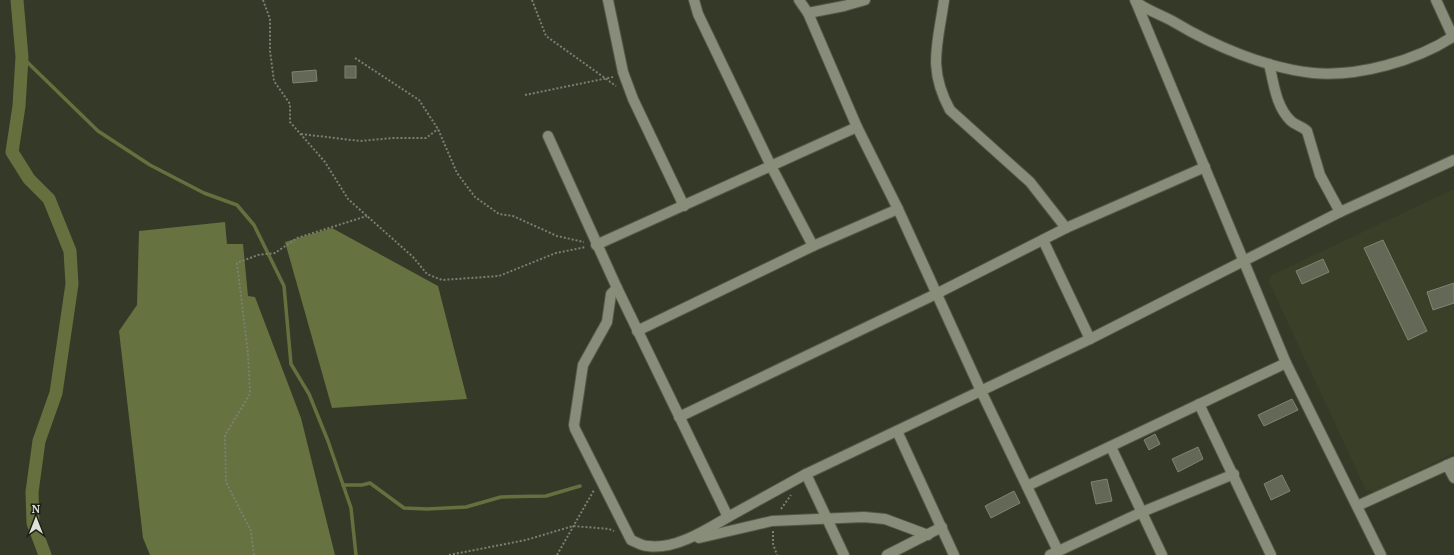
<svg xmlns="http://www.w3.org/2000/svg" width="1454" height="555" font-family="'PT Serif',serif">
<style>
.built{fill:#3a4028}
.forest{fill:#667240}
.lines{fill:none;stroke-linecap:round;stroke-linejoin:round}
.stream{stroke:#65703e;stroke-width:3.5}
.canal{stroke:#65703e;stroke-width:13}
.building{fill:#646957;stroke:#7e8470}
.street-casing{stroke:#535748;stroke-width:12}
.path{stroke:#7c7f71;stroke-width:2;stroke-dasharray:2 2;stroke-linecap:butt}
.street{stroke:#878d79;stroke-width:10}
</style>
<rect width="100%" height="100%" fill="#353928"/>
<!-- built -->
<polygon class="built" points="1454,189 1454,453 1373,492 1366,490 1269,282 1272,275"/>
<!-- forest -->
<g class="forest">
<polygon points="225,222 227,244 243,244 248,296 255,297 301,418 335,555 150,555 143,538 119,331 137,305 139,231"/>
<polygon points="332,228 438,286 467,399 332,408 285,242"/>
</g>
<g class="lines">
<!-- stream -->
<g class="stream">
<polyline points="22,57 98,131 150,165 204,193 237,205 254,225 284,286 291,364 309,394 328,441 351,508 356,555"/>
<polyline points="343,485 362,485 370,483 404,508 427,509 466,507 501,497 546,496 580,486"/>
</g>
<!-- canal -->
<polyline class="canal" points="17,0 22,57 19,106 12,152 29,179 49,199 70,251 72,284 56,393 39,441 32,492 33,523 45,555"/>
</g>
<!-- building -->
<g class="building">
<rect x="345" y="66" width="11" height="12"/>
<polygon points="316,70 317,81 293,83 292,72"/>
<polygon points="1383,240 1427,331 1408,340 1364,248"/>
<polygon points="1323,259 1329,272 1302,284 1296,271"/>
<polygon points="1454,283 1454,303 1433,310 1427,292"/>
<polygon points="1292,399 1298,410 1264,426 1258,415"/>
<polygon points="1155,434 1160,444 1149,450 1144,440"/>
<polygon points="1198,447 1203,459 1178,472 1172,459"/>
<polygon points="1282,475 1290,491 1271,500 1264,484"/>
<polygon points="1107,479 1112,501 1096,504 1091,482"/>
<polygon points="1014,491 1020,503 991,518 985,506"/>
</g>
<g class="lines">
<!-- street casing -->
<g class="street-casing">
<g id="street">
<polyline points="608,0 623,72 633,99 684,206"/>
<polyline points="694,0 698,14 771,166 813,246"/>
<polyline points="799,0 808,13 857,127 898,209 981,391 1058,551"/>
<path d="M944,0c-6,44 -17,68 6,110l80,72 36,46"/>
<path d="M1135,0c5,8 30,16 39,22 40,24 92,46 139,51 45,4 103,-12 141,-37"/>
<polyline points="1436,0 1453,37"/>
<polyline points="1136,2 1286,363 1381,555"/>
<polyline points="808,13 844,6 865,0"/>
<path d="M1269,64c5,20 7,43 22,57 4,4 11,5 16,10l13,44 20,37"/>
<polyline points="548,136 617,288 728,517 806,474 1090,339 1340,212 1454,160"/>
<polyline points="1043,240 1090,339"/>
<polyline points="596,245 857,127"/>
<path d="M617,288l-6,6 -4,28 -24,43 -9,60 1,4 56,111c5,2 11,6 17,6 27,4 58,-16 80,-29"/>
<polyline points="637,331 813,246 898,209"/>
<polyline points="1199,404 1271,555"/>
<polyline points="679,417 936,294 1066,228 1205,167"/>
<polyline points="897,431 954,555"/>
<polyline points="1111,447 1162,555"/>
<polyline points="1447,465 1454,478"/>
<polyline points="806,474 844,555"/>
<polyline points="1027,486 1286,363"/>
<polyline points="1357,506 1454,462"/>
<polyline points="699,538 772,521 864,517 885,519 928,535"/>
<polyline points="887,555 942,527"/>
<polyline points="1050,555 1142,512 1234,474"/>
</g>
</g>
<!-- path -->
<g class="path">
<polyline points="263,0 270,19 270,51 274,81 290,104 290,122 325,162 348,199 413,257 427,274 442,280 499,276 556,253 586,247"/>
<polyline points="532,0 546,36 616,86"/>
<polyline points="355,58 419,100 438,129 457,173 475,197 499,214 513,216 557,236 584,242"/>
<polyline points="525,95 613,77"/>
<polyline points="301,134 360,141 393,138 426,138 438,129"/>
<polyline points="781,509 791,495"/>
<polyline points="773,531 773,544 777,555"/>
<polyline points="254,555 251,531 226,482 225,435 250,394 248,354 237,263 258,255 275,253 297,238 367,216"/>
<polyline points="449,555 526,540 573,526 609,529 614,531"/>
<polyline points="557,555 594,490"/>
</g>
<!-- street -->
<use href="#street" class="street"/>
</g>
<!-- north arrow -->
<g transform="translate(36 519)" stroke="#1e2018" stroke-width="3" paint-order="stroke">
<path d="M0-3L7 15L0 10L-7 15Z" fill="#dfe2d8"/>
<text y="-6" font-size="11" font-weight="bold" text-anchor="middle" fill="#dfe2d8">N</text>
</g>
</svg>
